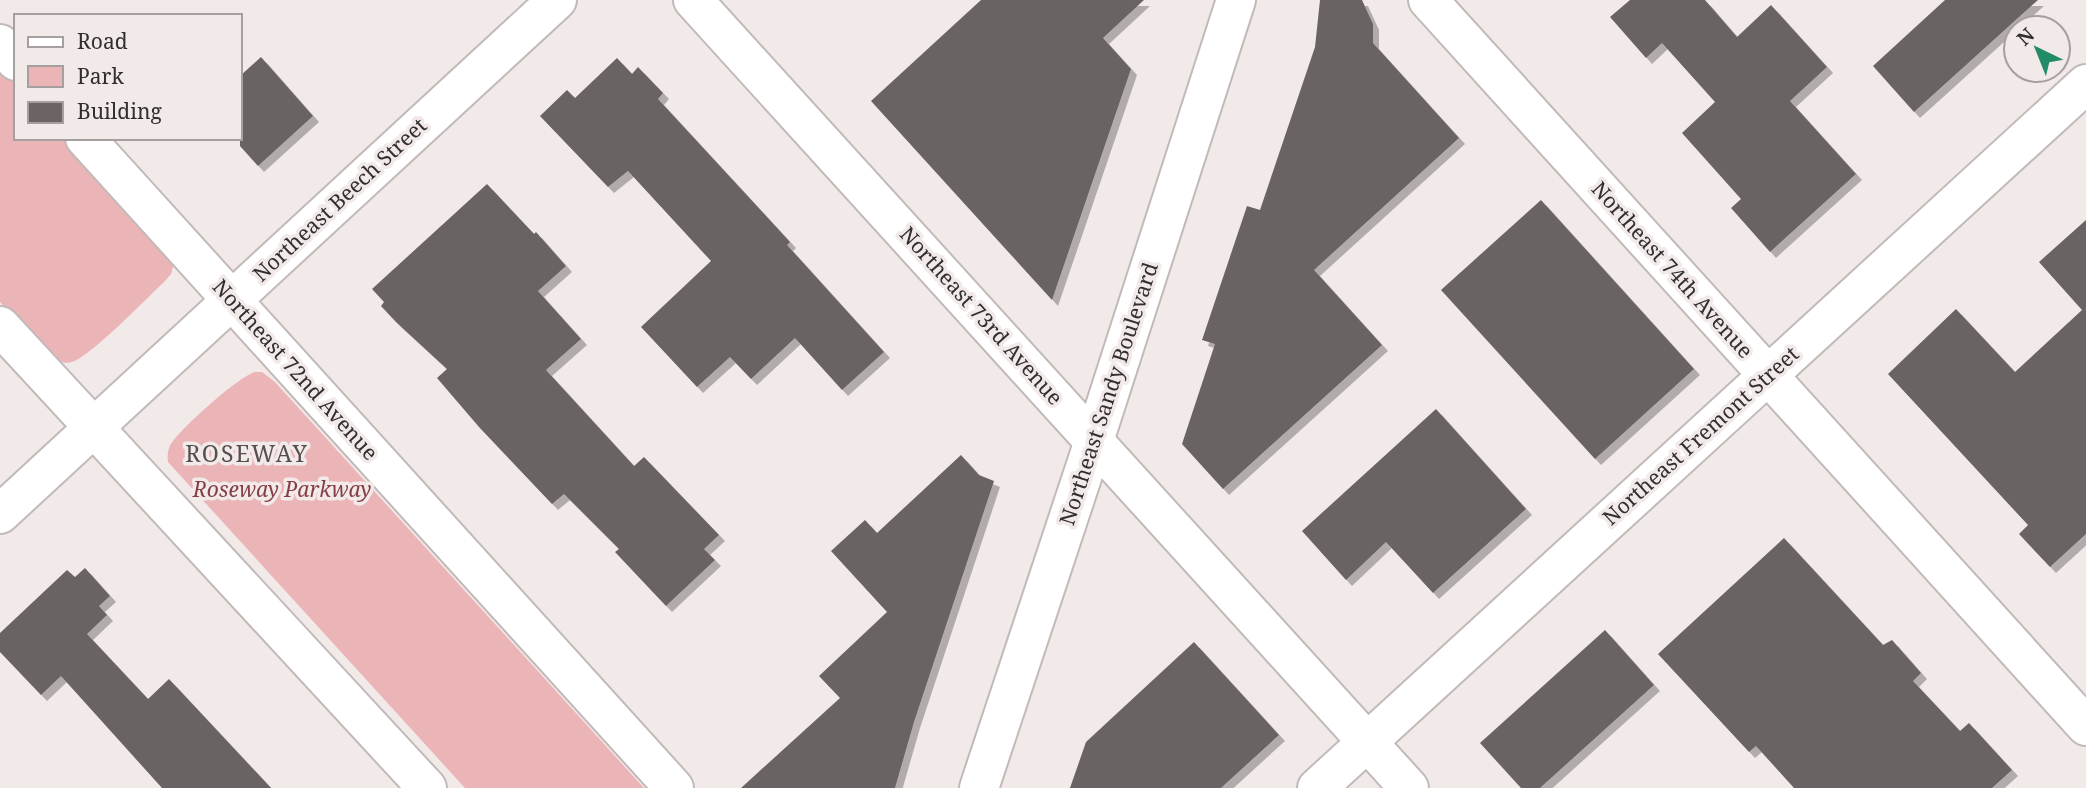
<svg xmlns="http://www.w3.org/2000/svg" width="2086" height="788" font-family="'Noto Serif',serif">
<style>
.green{fill:#ebb4b7}
.building{fill:#6b6364;filter:url(#shadow)}
.lines{fill:none;stroke-linecap:round;stroke-linejoin:round}
.minor-casing{stroke:#c2b9b9;stroke-width:42}
.major-casing{stroke:#c2b9b9;stroke-width:42}
.minor{stroke:#fff;stroke-width:38}
.major{stroke:#fff;stroke-width:38}
.labels{text-anchor:middle;stroke-width:7;stroke-linejoin:round;paint-order:stroke}
.street-label{font-size:21px;fill:#322f2f;stroke:#f2e9e9}
.park-label{font-size:21px;font-style:italic;fill:#853e45;stroke:#f2e9e9}
.neighbourhood-label{font-size:23px;letter-spacing:2px;fill:#554e4e;stroke:#f2e9e9}
</style>
<defs>
<filter id="shadow"><feDropShadow dx="6" dy="6" stdDeviation="0" flood-color="#0004"/></filter>
</defs>
<rect width="100%" height="100%" fill="#f2e9e9"/>
<!-- green -->
<g class="green">
<path d="M0,60l16,18v60h54l105,122 -4,14 -6,7c-17,16 -75,76 -93,81 -10,3 -17,-3 -25,-9l-47,-51z"/>
<path d="M255,372h7l13,10 369,406h-179l-297,-326c-1,-8 0,-15 5,-21 12,-16 65,-64 82,-69z"/>
</g>
<!-- building -->
<g class="building">
<polygon points="981,0 1144,0 1103,38 1131,69 1052,300 871,101"/>
<polygon points="1320,0 1362,0 1373,24 1373,43 1459,138 1314,270 1382,345 1223,489 1182,444 1215,344 1202,340 1247,206 1260,210 1315,47"/>
<polygon points="1630,0 1705,0 1737,37 1771,5 1827,67 1790,101 1856,174 1770,252 1731,208 1741,199 1682,133 1715,102 1662,43 1646,58 1610,17"/>
<polygon points="1945,0 2038,0 1914,112 1873,66"/>
<polygon points="261,57 313,116 258,166 240,146 240,76"/>
<polygon points="617,58 632,74 638,67 663,93 658,99 790,242 787,245 884,352 842,390 795,338 751,379 730,357 697,387 641,327 711,261 628,171 608,187 540,116 567,90 575,98"/>
<polygon points="487,184 534,234 536,232 566,266 538,291 581,339 546,370 634,466 644,457 719,535 704,549 715,560 666,606 615,552 619,549 564,494 552,504 479,427 437,378 447,369 396,322 381,306 384,302 372,289"/>
<polygon points="1541,200 1694,369 1595,459 1441,290"/>
<polygon points="2086,220 2086,534 2050,567 2019,534 2028,525 1888,374 1956,309 2015,372 2082,310 2039,262"/>
<polygon points="1436,409 1526,509 1433,593 1386,542 1346,580 1302,531"/>
<polygon points="961,455 979,475 994,481 914,722 895,788 741,788 840,698 819,676 887,612 831,551 865,520 877,533"/>
<polygon points="1784,538 1883,645 1892,640 1921,673 1913,681 1960,731 1969,723 2012,770 1992,788 1794,788 1756,746 1749,752 1658,654"/>
<polygon points="85,568 110,596 99,606 107,615 87,634 148,699 169,679 271,788 162,788 61,676 41,695 0,652 0,633 67,570 75,577"/>
<polygon points="1605,630 1654,685 1540,788 1521,788 1480,743"/>
<polygon points="1194,642 1279,735 1221,788 1070,788 1086,742"/>
</g>
<g class="lines">
<!-- minor casing -->
<g class="minor-casing">
<g id="minor">
<polyline points="693,0 1409,788"/>
<polyline points="1428,0 2086,726"/>
<polyline points="0,44 16,61"/>
<polyline points="85,138 674,788"/>
<polyline points="0,326 427,788"/>
<polyline points="0,514 557,0"/>
<polyline points="1317,788 2086,84"/>
</g>
</g>
<!-- major casing -->
<g class="major-casing">
<polyline id="major" points="979,788 1094,441 1236,0"/>
</g>
<!-- minor -->
<use href="#minor" class="minor"/>
<!-- major -->
<use href="#major" class="major"/>
</g>
<g class="labels">
<!-- street labels -->
<g class="street-label">
<text transform="translate(340 200) rotate(-43)" y="7">Northeast Beech Street</text>
<text transform="translate(1672 270) rotate(48)" y="7">Northeast 74th Avenue</text>
<text transform="translate(981 316) rotate(48)" y="7">Northeast 73rd Avenue</text>
<text transform="translate(295 370) rotate(48)" y="7">Northeast 72nd Avenue</text>
<text transform="translate(1109 394) rotate(-72)" y="7">Northeast Sandy Boulevard</text>
<text transform="translate(1701 436) rotate(-42)" y="7">Northeast Fremont Street</text>
</g>
<!-- park labels -->
<g class="park-label">
<text x="282" y="497">Roseway Parkway</text>
</g>
<!-- neighbourhood labels -->
<g class="neighbourhood-label">
<text x="247" y="462">ROSEWAY</text>
</g>
</g>
<!-- legend -->
<rect x="14" y="14" width="228" height="126" fill="#f2e9e9" stroke="#a59f9f" stroke-width="2"/>
<rect x="28" y="37" width="35" height="10" fill="#ffffff" stroke="#a59f9f" stroke-width="2"/>
<text x="77" y="49" font-size="21" fill="#322f2f">Road</text>
<rect x="28" y="66" width="35" height="21" fill="#ebb4b7" stroke="#a59f9f" stroke-width="2"/>
<text x="77" y="84" font-size="21" fill="#322f2f">Park</text>
<rect x="28" y="102" width="35" height="21" fill="#6b6364" stroke="#a59f9f" stroke-width="2"/>
<text x="77" y="119" font-size="21" fill="#322f2f">Building</text>
<!-- north arrow -->
<g transform="translate(2037 49) rotate(317)"><circle r="33" fill="#f2e9e9" stroke="#a59f9f" stroke-width="2"/>
<path d="M0-5L12 26L0 18L-12 26Z" fill="#228b68"/>
<text y="-10" font-size="19" font-weight="bold" text-anchor="middle" fill="#322f2f">N</text>
</g>
</svg>
